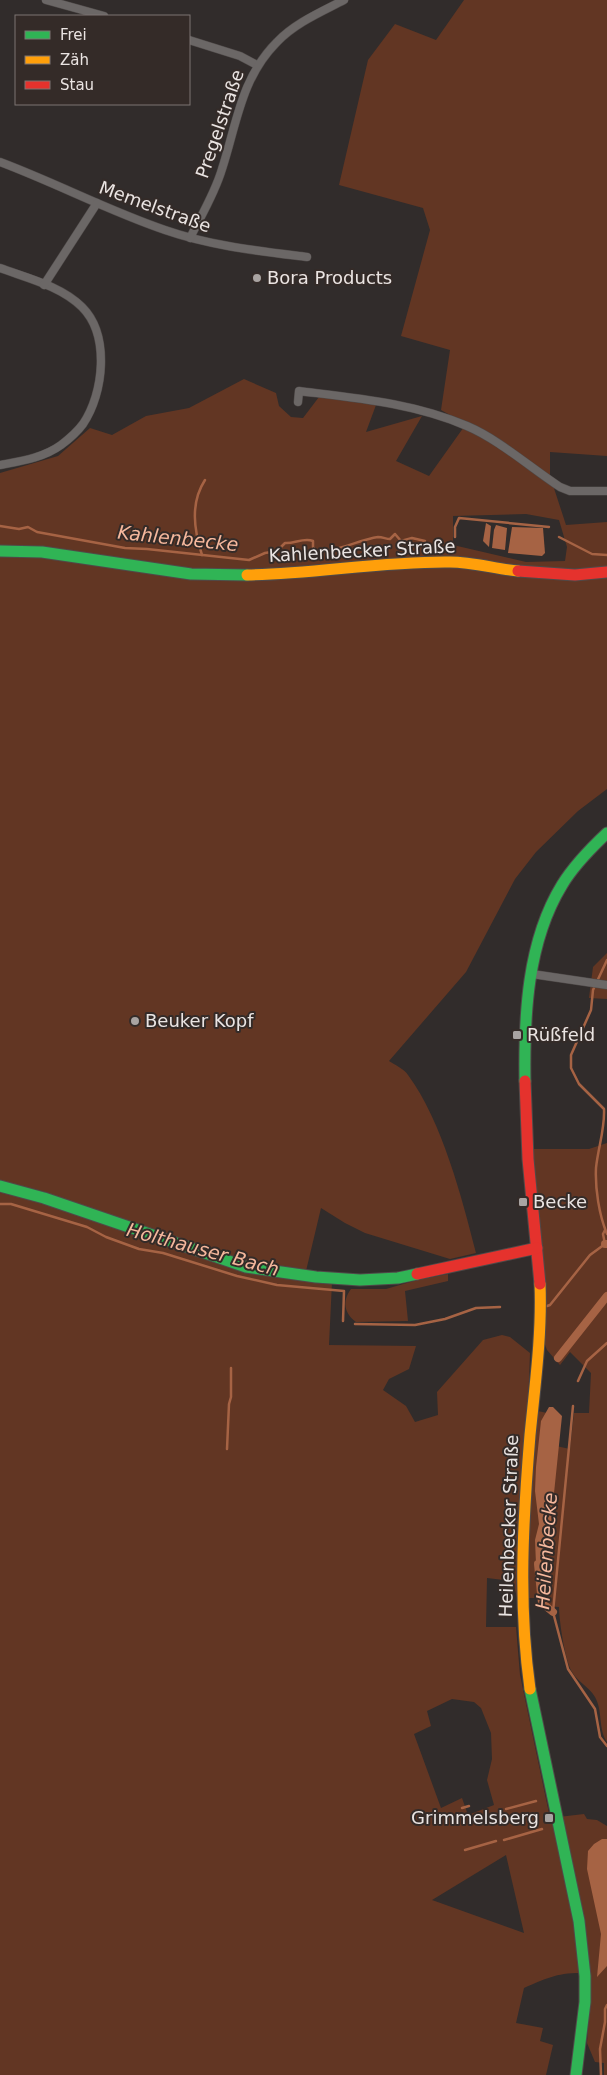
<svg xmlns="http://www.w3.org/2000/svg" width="607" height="2075" font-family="'DejaVu Sans',sans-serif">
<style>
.green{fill:#623623;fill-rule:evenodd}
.water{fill:#a66344}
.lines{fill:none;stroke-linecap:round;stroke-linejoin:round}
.stream{stroke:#a66344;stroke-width:2.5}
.canal{stroke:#a66344;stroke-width:8}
.street-casing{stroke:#4f4a49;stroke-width:9}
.fast-casing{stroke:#4f4a49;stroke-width:13}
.slow-casing{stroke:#4f4a49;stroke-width:13}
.jam-casing{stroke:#4f4a49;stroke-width:13}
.street{stroke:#6b6766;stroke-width:8}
.fast{stroke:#30b455;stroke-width:11}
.slow{stroke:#ff9f0a;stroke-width:11}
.jam{stroke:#e5322d;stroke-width:11}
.poi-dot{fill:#a9a4a2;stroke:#342b28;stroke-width:2}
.labels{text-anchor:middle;stroke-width:4;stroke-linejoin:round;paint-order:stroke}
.street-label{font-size:18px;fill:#eae4e2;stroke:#342b28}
.poi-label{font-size:18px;fill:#eae4e2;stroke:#342b28;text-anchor:start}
.water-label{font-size:19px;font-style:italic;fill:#f6b89d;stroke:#342b28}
</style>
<rect width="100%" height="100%" fill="#312c2b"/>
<!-- green -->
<g class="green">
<path d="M464,0h143v456l-57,-4v24l16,49 41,-3v267l-29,22 -42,41 -21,27 -49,93 -77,89c6,4 15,8 19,14 34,46 54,123 68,178l-26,6 -85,-26 -20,-10 -24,-15 -15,63 -45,-6 -48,-12 -171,-62 -42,-10v-708l58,-17 32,-28 22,7 34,-19 43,-8 55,-29 32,14 3,13 12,11 12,1 16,-21 57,8 -10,27 56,-16 -26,45 33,15 37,-52 -25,-14 9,-60 -49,-14 29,-106 -7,-22 -84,-23 29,-125 27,-36 41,16zM526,514l33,6 8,27 -2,14 -39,1 -73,-17v-29z"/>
<polygon points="607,953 607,999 589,998 593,967"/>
<path d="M607,1143v599c-9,-13 -4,-31 -12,-45 -5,-9 -18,-16 -23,-25 -7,-11 -13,-52 -13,-65l-13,-1 -5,-8h-24l-4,-17 -26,-3 -1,49h30l4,48 30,143 34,-4 3,5 10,1 10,6v249h-3v-12l-9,-1 -8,-19 3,-43 -10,-27c-24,0 -35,6 -56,15l-8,35 27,5 -3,13 13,4 -7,30h-546v-885l26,6 207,70 99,16 -3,63 87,1 -7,23 -20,10 -6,11 23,16 9,16 23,-7 -1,-23 46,-52 19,-5 8,2 20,16 -2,56 29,6 -1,31 14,3 4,-36h15l2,-40 -21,-21 -10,13 -13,-15 -3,-8 -13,-193h58zM452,1699l22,3 7,6 10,25 1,26 -5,21 7,25 -26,10 -6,-17 -21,10 -27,-74 17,-8 -4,-15zM506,1855l18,78 -92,-33z"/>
<path d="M448,1274v7l-43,10 3,30 -52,1c-12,-9 -14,-21 -5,-33h35l31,-9z"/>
</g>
<!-- water -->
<g class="water">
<polygon points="486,523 491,526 489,547 483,541"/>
<polygon points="496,525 507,528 505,550 492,548 494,530"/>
<polygon points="512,527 543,528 545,553 542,556 508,553"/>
<polygon points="549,1407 553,1407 562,1416 551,1522 544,1538 541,1563 536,1564 535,1540 539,1524 535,1491 536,1467 541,1421"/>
<polygon points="602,1839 607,1839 607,1966 597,1977 601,1934 587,1869 588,1851 594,1844"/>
</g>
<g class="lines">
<!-- stream -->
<g class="stream">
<path d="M0,526l19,3 9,-2 9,5 88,16 22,1 102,11 16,-7 12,-2 8,-8c9,1 19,-6 28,-2v6l2,3c22,3 42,-10 63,-13 5,0 8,2 12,2l5,-5 6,7 11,-3 13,3"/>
<polyline points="455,537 455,527 459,518 549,527"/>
<polyline points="559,537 592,554 607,555"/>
<path d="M202,555c-8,-25 -12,-52 3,-75"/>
<path d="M607,960l-14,30 -2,20 -20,45v13l8,16 25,25c1,20 -6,39 -8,59 -1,20 3,47 11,66"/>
<polyline points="0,1204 11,1204 87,1227 106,1237 139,1249 163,1253 237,1276 277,1285 344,1291 343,1321"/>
<polyline points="547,1306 550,1305 590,1255 605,1244 603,1234 605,1230"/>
<polyline points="355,1324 415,1325 445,1319 476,1308 500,1307"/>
<polyline points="578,1381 587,1361 607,1343"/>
<polyline points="573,1406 553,1612 568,1669 595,1709 600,1737 607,1746"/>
<polyline points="227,1449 229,1404 231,1397 231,1368"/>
<polyline points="462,1808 469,1806"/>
<polyline points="506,1809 536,1801"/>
<polyline points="504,1840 542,1829"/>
<polyline points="465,1850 496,1841"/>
<polyline points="601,2075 600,2049 605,2022 605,2009 607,2005"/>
</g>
<!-- canal -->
<g class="canal">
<polyline points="605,1244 607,1244"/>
<polyline points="558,1358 607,1296"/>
<polyline points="538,1564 542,1603 553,1612"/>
</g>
<!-- street casing -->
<g class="street-casing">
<g id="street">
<polyline points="46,0 104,16"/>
<polyline points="189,40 240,56 257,65"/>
<path d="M0,162c56,21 109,49 165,68 46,16 94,21 142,27"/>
<path d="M190,238c11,-22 25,-45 32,-69 15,-46 19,-91 55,-127 18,-19 44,-30 67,-42"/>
<path d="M0,268c27,10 61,18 82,39 28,28 22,86 1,117 -6,8 -14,15 -22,21 -18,13 -40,16 -61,20"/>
<polyline points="44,285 97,203"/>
<path d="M298,402l1,-11c57,7 115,12 168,35 31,13 64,42 93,61l10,4h37"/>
<polyline points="532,974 607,985"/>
</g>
</g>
<!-- fast casing -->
<g class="fast-casing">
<g id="fast">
<polyline points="0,551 42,552 191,574 247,575"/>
<path d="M525,1081c-1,-65 2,-139 37,-196 12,-20 28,-36 45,-52"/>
<polyline points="0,1186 44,1198 246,1267 316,1277 360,1280 398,1278 417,1274"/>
<polyline points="530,1689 579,1921 585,1976 585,2002 576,2075"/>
</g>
</g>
<!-- slow casing -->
<g class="slow-casing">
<g id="slow">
<path d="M247,575c68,-1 135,-14 203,-13 23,0 46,7 68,9"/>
<path d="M530,1689c-12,-85 -7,-169 0,-254 5,-50 12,-101 10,-151"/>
</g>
</g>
<!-- jam casing -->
<g class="jam-casing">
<g id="jam">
<polyline points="518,571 575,575 607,572"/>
<polyline points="525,1081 528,1159 540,1284"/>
<polyline points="417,1274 537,1248"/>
</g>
</g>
<!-- street -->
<use href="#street" class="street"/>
<!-- fast -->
<use href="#fast" class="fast"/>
<!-- slow -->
<use href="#slow" class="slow"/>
<!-- jam -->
<use href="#jam" class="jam"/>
</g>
<!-- markers -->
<g class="poi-dot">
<circle cx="257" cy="278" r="5"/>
<circle cx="135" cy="1021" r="5"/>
<rect x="512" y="1030" width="10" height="10" rx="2.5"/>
<rect x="518" y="1197" width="10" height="10" rx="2.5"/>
<rect x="544" y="1813" width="10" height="10" rx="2.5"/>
</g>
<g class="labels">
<!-- street labels -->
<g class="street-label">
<text transform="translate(220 124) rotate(-71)" y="6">Pregelstraße</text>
<text transform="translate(155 207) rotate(20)" y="6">Memelstraße</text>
<text transform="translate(362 551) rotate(-3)" y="6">Kahlenbecker Straße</text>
<text transform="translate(509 1526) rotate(-88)" y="6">Heilenbecker Straße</text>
</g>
<!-- poi labels -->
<g class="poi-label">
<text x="267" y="284">Bora Products</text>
<text x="145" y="1027">Beuker Kopf</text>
<text x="527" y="1041">Rüßfeld</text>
<text x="533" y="1208">Becke</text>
<text x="539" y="1824" text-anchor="end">Grimmelsberg</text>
</g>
<!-- water labels -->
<g class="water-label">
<text transform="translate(178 538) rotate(6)" y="7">Kahlenbecke</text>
<text transform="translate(203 1249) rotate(15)" y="7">Holthauser Bach</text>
<text transform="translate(546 1551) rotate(-86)" y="7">Heilenbecke</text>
</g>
</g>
<!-- legend -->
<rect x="15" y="15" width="175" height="90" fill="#342b28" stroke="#7d7572"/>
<rect x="25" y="31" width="25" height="8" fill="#30b455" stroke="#7d7572"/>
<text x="60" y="40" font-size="15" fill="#eae4e2">Frei</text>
<rect x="25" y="56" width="25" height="8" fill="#ff9f0a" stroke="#7d7572"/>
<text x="60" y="65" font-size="15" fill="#eae4e2">Zäh</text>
<rect x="25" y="81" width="25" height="8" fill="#e5322d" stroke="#7d7572"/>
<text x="60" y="90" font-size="15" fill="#eae4e2">Stau</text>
</svg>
